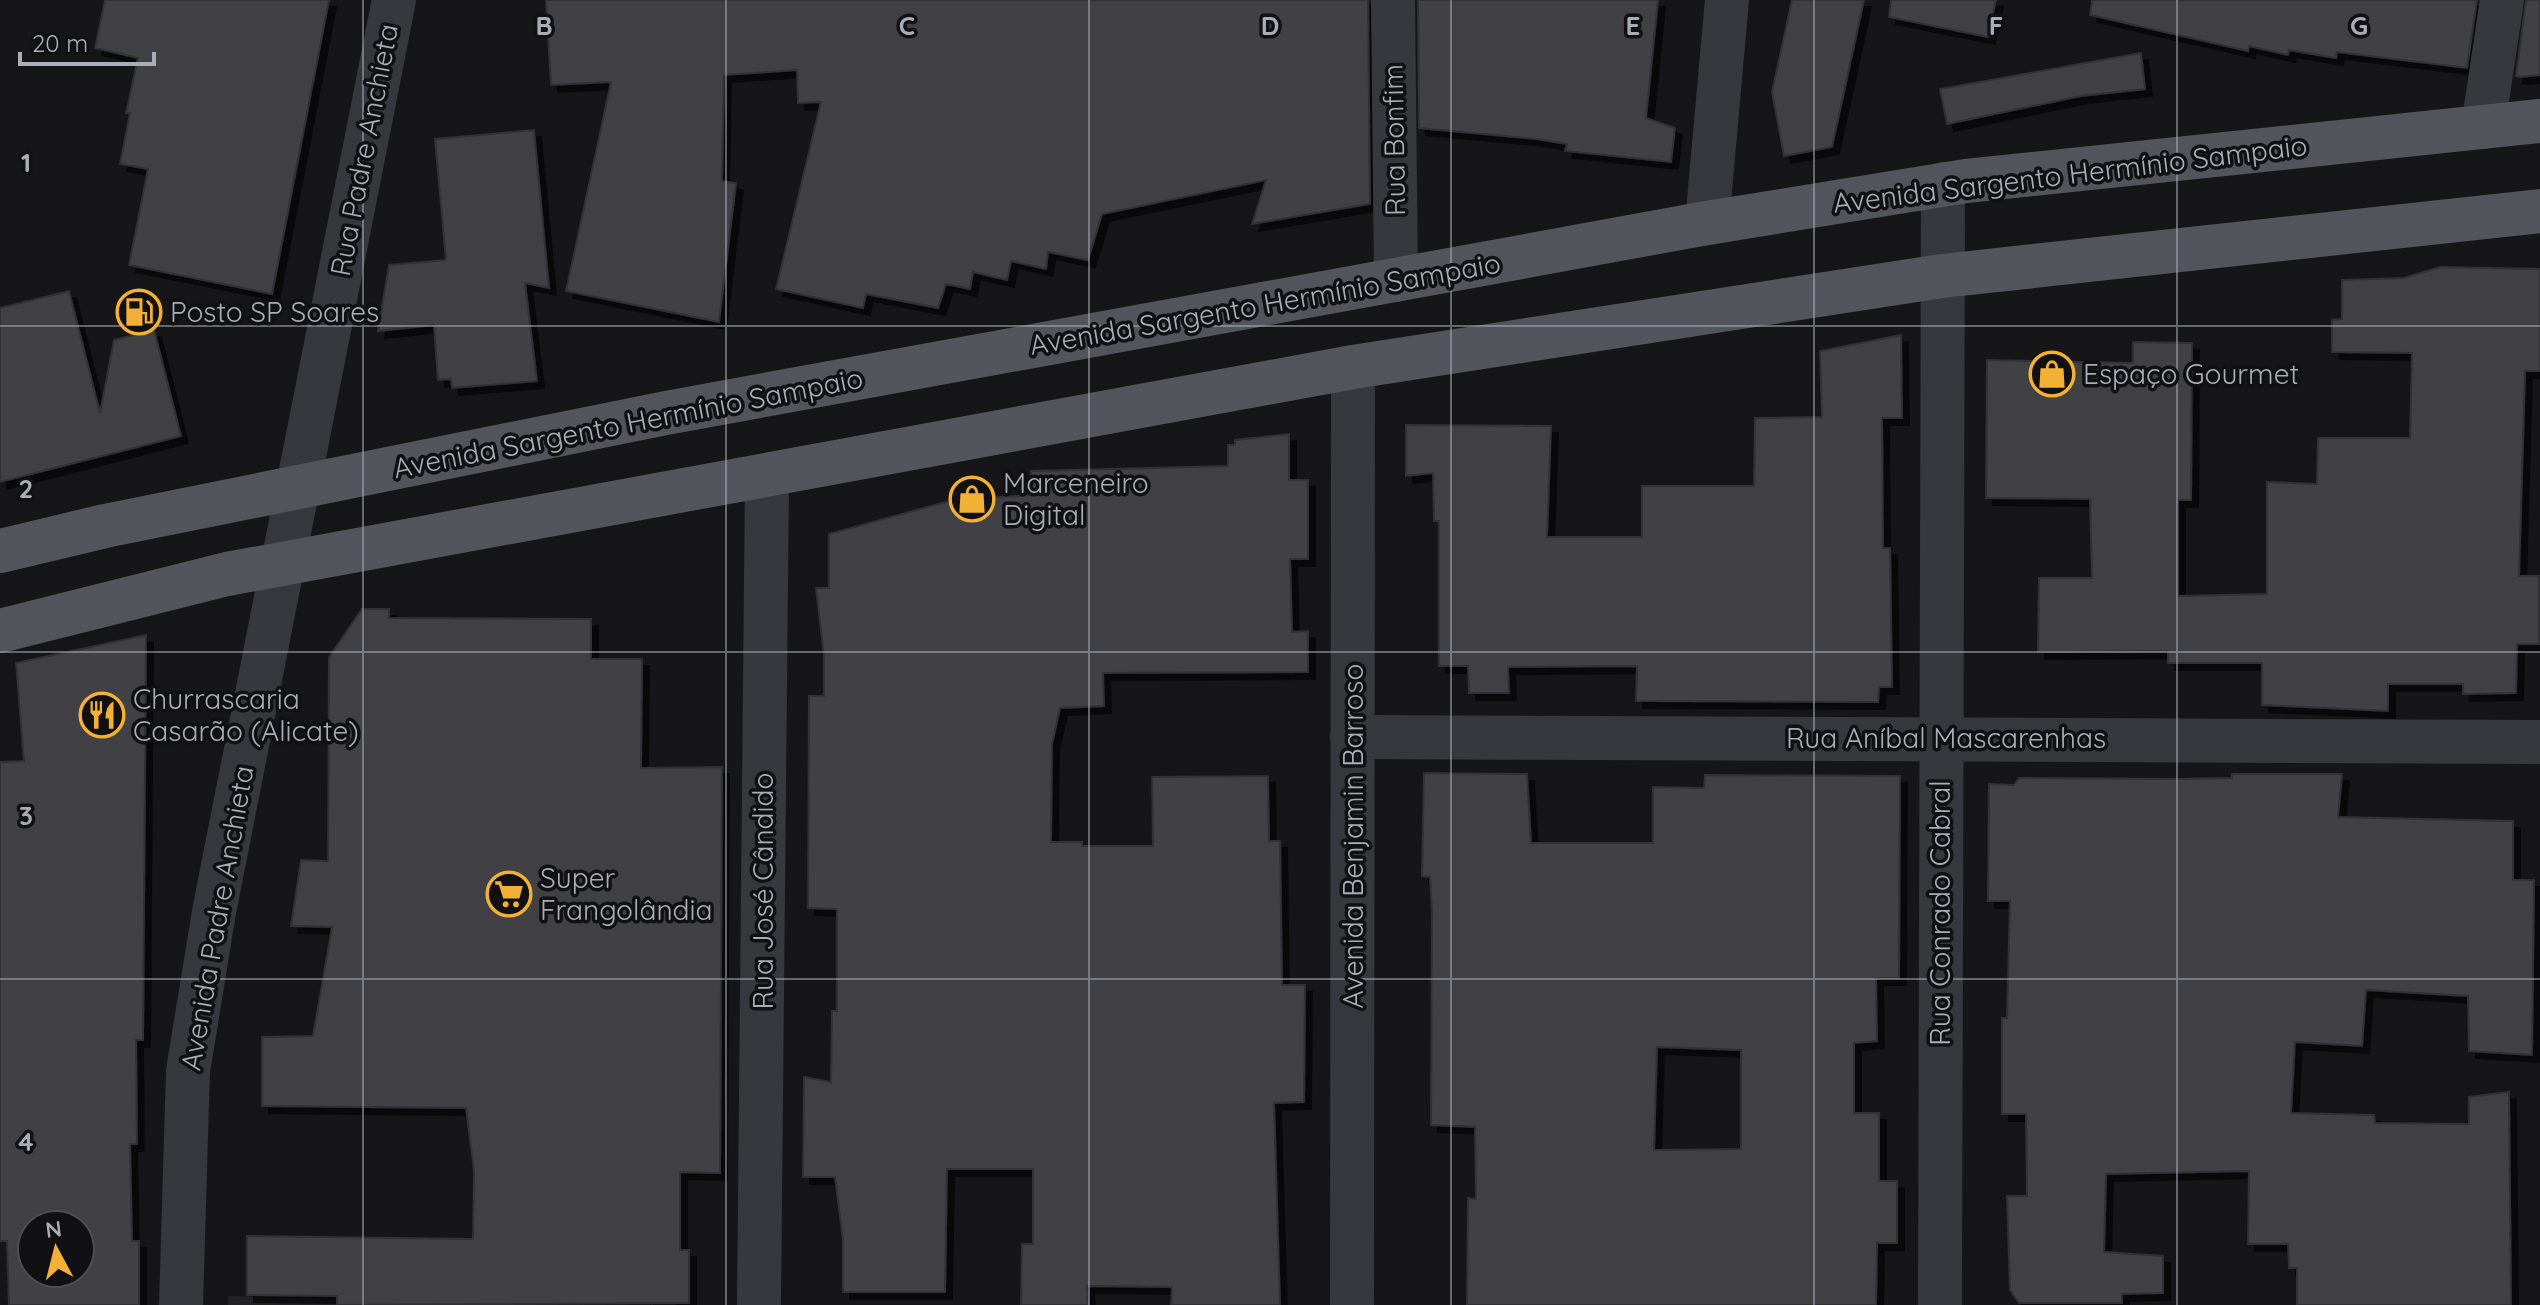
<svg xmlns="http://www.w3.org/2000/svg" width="2540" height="1305" font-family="Quicksand,sans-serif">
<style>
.built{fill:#222225}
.building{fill:#404145;stroke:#303034;stroke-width:2;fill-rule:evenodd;filter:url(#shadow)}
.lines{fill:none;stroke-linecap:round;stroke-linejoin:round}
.minor{stroke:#37383d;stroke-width:44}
.major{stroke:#53555c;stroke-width:44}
.grid{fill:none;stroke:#a8adb8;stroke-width:2;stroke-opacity:0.55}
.labels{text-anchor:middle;stroke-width:7;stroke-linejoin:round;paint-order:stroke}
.street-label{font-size:28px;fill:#a8adb8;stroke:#111113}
.poi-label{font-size:28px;fill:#a8adb8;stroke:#111113;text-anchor:start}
.grid-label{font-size:26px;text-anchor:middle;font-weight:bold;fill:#a8adb8;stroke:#111113;stroke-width:7;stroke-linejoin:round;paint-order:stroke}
</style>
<defs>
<filter id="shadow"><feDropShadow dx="7" dy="7" stdDeviation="0" flood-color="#0009"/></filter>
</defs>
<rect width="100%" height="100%" fill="#161618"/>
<!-- built -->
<polygon class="built" points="228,1296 575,1305 228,1305"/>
<!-- building -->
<g class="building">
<polygon points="105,0 329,0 272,294 129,265 148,169 120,164 130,113 126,113 138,58 95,48"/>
<polygon points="546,0 1368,0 1370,204 1252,224 1266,180 1102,214 1088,260 1048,252 1046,269 1011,261 1007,280 973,272 970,289 946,284 938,308 866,294 863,308 776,289 821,102 798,103 797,70 724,75 722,181 736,183 719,322 566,291 611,82 551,85"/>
<polygon points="1418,0 1658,0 1646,118 1675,128 1671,162 1565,151 1567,144 1537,139 1419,128"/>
<polygon points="1792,0 1864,0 1832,147 1784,156 1772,92"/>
<polygon points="1891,0 1996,0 1988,37 1889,17"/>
<polygon points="2092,0 2477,0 2467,68 2337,52 2336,58 2289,50 2288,55 2249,46 2248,51 2090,15"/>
<polygon points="2526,0 2540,0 2540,75 2520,77 2516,76"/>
<polygon points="2141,53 2145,89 2081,96 1947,124 1940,89"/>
<polygon points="534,130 549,288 525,283 537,381 452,388 451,379 438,380 434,325 378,331 389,265 446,260 435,139"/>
<polygon points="2440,267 2540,269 2540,371 2525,371 2519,576 2539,576 2539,644 2517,644 2516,693 2463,694 2463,684 2388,684 2388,711 2262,705 2262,663 2168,663 2168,651 2038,652 2039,578 2092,578 2090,499 1986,498 1987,360 2133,363 2133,342 2192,343 2191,500 2178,500 2178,596 2267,594 2267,482 2317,484 2318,438 2410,438 2412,353 2332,352 2332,320 2342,319 2342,280 2404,278"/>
<polygon points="69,291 100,413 114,340 154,330 181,436 0,482 0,308"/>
<polygon points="1901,335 1902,418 1882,418 1883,548 1890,548 1892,687 1879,687 1878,702 1636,701 1637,666 1508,667 1509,693 1469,693 1468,666 1439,666 1439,521 1434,521 1433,473 1406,476 1406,425 1551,426 1547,537 1642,537 1642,486 1754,486 1755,418 1822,417 1820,351"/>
<polygon points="1289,434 1289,480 1308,480 1308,559 1290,559 1292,632 1308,631 1308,672 1103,673 1104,706 1060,708 1052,744 1051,842 1082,842 1082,846 1153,846 1152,777 1268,776 1269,841 1280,841 1282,985 1305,985 1304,1102 1274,1103 1280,1305 1171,1305 1172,1287 1087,1286 1088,1305 1021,1305 1022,1244 1033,1244 1033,1169 947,1169 945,1292 843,1292 843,1240 835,1177 803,1177 804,1077 831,1082 832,1011 837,1011 837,909 808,908 809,696 824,696 824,656 816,588 829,588 829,534 953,500 1031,495 1031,471 1228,466 1228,445 1235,445 1235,440"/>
<polygon points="362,609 389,609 389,618 591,619 591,659 642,659 641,768 722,767 720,1173 680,1172 680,1250 689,1250 689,1303 337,1305 337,1296 247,1295 247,1236 473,1239 474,1170 466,1108 262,1106 262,1037 313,1036 332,927 291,926 301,860 328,861 329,657"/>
<path d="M146,635l-3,405h-7l1,104h-7l2,97h7v64h-130l-2,-64h-7v-479l24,-1 -8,-98zM32,1225h48v48h-48z"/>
<path d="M1424,773l103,1 4,69h122v-56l51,1 1,-13 195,1 -1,202h-23l1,63 -23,2v70h25v68h18v62h-20l-1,62h-409l1,-107 8,1 -1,-72 -44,-2 1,-213 -2,-35 -8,-1zM1657,1047l84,3v99l-87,1z"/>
<polygon points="2232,774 2342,774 2338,817 2513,821 2513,880 2534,880 2532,1055 2469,1051 2468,996 2366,990 2362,1046 2295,1042 2291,1113 2374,1115 2375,1123 2469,1124 2469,1097 2509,1092 2511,1305 2297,1305 2297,1268 2289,1268 2288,1244 2248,1244 2249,1171 2106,1174 2104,1252 2163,1256 2163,1293 2122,1294 2122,1303 2019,1303 2010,1290 2007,1196 2027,1196 2026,1114 2002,1114 2002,1018 2007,1018 2010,901 1988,901 1989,784 2014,785 2019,778 2174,779 2232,778"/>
</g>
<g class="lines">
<!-- minor -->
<g class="minor">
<polyline points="1393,0 1396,280"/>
<polyline points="2483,127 2502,0"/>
<polyline points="1707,223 1727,0"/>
<polyline points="1352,737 2540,742"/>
<polyline points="181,1305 188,1071 214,912 394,0"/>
<polyline points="759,1305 767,478"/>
<polyline points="1352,1305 1353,367"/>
<polyline points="1940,1305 1943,184"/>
</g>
<!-- major -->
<g class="major">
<polyline points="0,551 105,526 666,413 1707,223 1966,181 2540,121"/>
<polyline points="0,631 227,574 1353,367 1942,276 2540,211"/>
</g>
</g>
<!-- grid -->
<path class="grid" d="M363,0v1305M726,0v1305M1089,0v1305M1451,0v1305M1814,0v1305M2177,0v1305M0,326h2540M0,652h2540M0,979h2540"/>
<!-- icons -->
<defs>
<g id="fuel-ring" transform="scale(2.3)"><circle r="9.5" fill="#111113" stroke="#f2b134" stroke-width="1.5"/><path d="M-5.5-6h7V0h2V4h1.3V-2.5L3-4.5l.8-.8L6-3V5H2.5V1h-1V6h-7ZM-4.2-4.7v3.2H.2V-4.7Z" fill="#f2b134"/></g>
<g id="shop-ring" transform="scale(2.3)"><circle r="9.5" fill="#111113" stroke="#f2b134" stroke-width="1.5"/><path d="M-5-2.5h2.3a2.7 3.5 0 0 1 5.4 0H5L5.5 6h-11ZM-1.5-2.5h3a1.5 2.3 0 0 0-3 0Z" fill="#f2b134"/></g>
<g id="restaurant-ring" transform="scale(2.3)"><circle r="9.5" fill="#111113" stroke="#f2b134" stroke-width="1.5"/><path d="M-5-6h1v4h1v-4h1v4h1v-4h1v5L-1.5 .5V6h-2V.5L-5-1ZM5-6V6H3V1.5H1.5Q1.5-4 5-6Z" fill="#f2b134"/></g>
<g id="supermarket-ring" transform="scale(2.3)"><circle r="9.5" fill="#111113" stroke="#f2b134" stroke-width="1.5"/><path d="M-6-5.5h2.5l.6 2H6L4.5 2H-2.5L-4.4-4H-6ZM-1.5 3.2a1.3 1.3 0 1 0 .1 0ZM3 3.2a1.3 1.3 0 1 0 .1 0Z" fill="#f2b134"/></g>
</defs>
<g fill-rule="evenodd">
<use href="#fuel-ring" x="139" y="312"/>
<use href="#shop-ring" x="2052" y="374"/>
<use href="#shop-ring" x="972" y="499"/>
<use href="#restaurant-ring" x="102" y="715"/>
<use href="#supermarket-ring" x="509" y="894"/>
</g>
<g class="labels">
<!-- street labels -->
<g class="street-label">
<text transform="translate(1394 140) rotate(-91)" y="10">Rua Bonfim</text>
<text transform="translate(364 150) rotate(-79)" y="10">Rua Padre Anchieta</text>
<text transform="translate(2070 174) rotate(-7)" y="10">Avenida Sargento Hermínio Sampaio</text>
<text transform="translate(1265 304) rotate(-10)" y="10">Avenida Sargento Hermínio Sampaio</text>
<text transform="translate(628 423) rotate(-11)" y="10">Avenida Sargento Hermínio Sampaio</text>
<text x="1946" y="748">Rua Aníbal Mascarenhas</text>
<text transform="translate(1353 836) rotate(-90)" y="10">Avenida Benjamin Barroso</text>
<text transform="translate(763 891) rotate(-90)" y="10">Rua José Cândido</text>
<text transform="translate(1940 913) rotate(-90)" y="10">Rua Conrado Cabral</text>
<text transform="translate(217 918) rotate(-80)" y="10">Avenida Padre Anchieta</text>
</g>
<!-- poi labels -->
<g class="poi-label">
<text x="170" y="322">Posto SP Soares</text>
<text x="2083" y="384">Espaço Gourmet</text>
<text x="1003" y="493">Marceneiro<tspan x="1003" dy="32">Digital</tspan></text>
<text x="133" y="709">Churrascaria<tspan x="133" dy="32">Casarão (Alicate)</tspan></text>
<text x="540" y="888">Super<tspan x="540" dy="32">Frangolândia</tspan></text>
</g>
</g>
<g class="grid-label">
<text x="544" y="35">B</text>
<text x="907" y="35">C</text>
<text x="1270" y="35">D</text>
<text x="1633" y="35">E</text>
<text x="1996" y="35">F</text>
<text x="2359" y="35">G</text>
<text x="26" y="172">1</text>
<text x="26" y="498">2</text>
<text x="26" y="825">3</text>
<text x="26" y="1151">4</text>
</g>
<!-- north arrow -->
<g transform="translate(56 1249) rotate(353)"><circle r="38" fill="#111113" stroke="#4d4f55" stroke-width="2"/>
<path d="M0-6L14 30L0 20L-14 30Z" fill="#f2b134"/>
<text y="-12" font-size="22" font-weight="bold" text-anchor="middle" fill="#a8adb8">N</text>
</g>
<!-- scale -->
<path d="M20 52v12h134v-12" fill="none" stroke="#a8adb8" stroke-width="4"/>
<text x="32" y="52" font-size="24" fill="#a8adb8" stroke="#111113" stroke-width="6" paint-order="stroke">20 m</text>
</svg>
